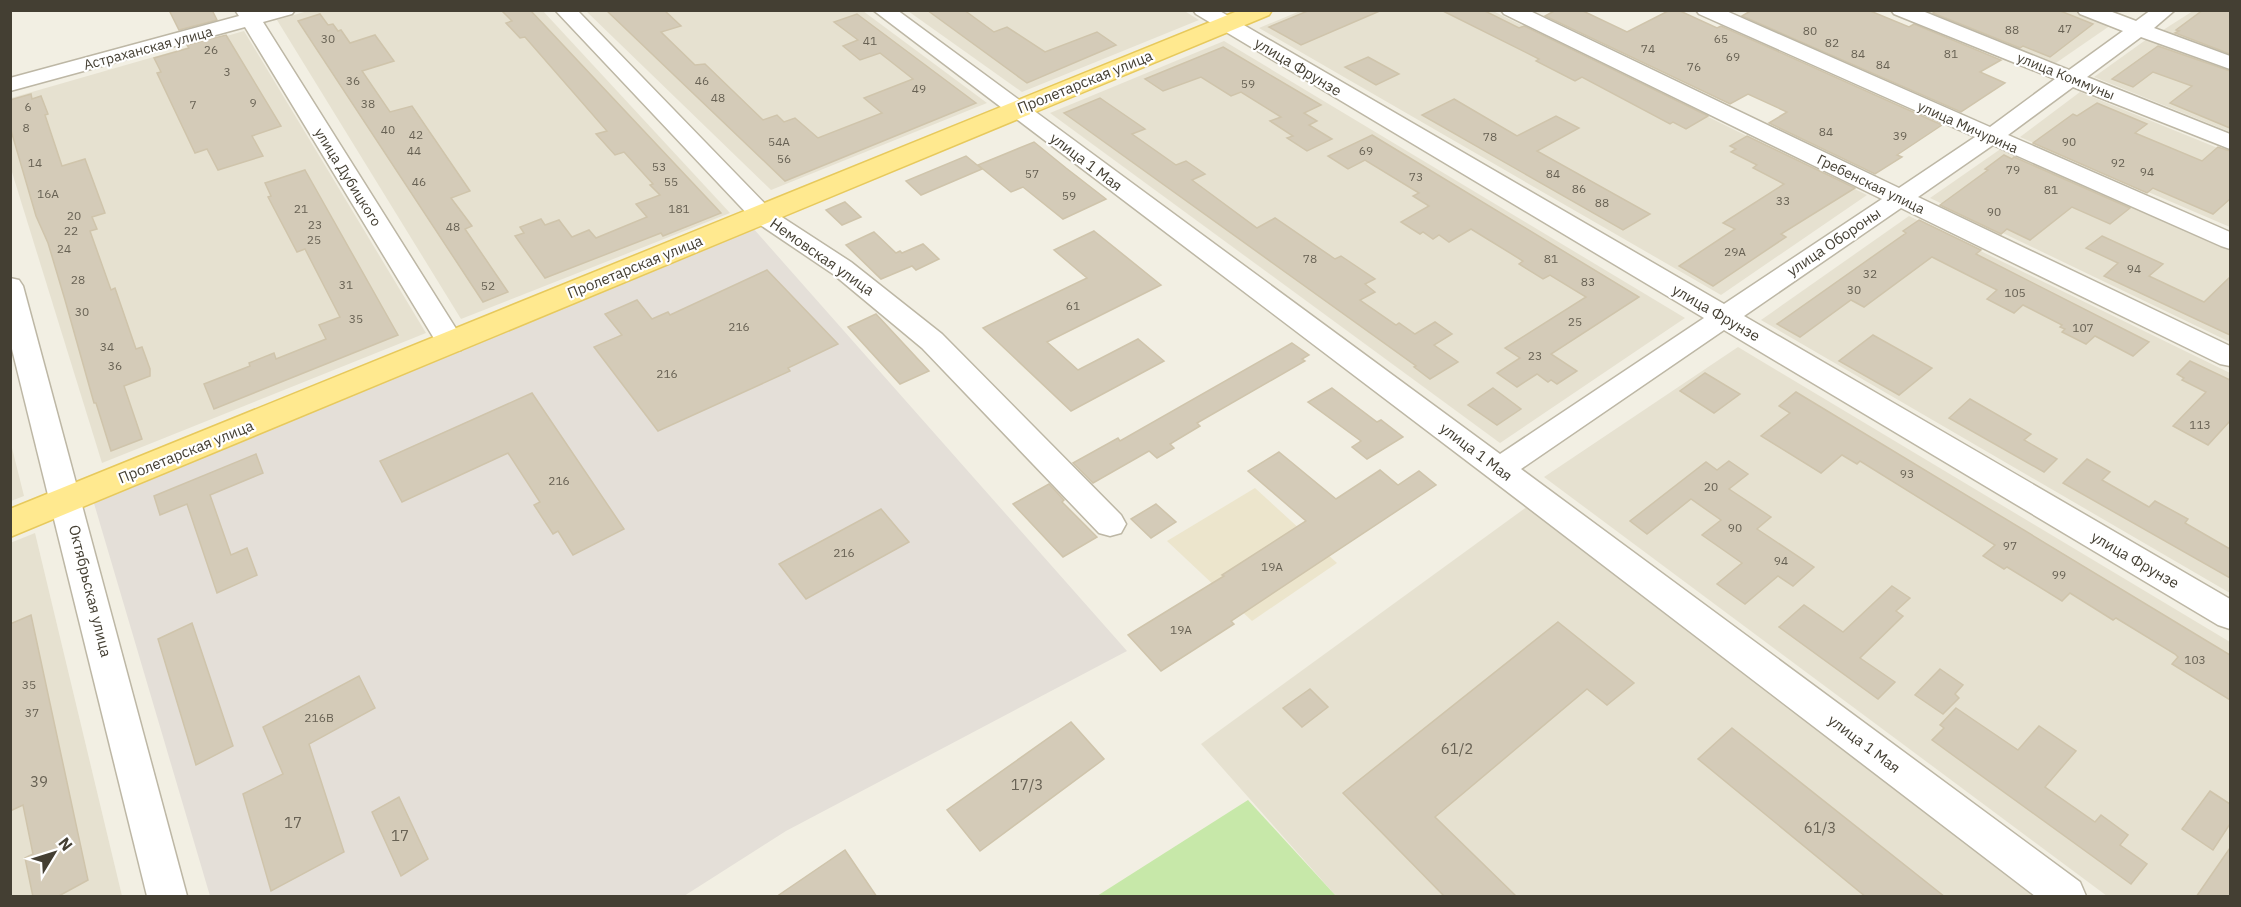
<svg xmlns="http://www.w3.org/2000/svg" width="2241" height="907" font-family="'IBM Plex Sans',sans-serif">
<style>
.residential{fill:#e6e1d0}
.industrial{fill:#e4dfd8}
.education{fill:#ece5cc}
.green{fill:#c7e8a9}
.building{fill:#d4cbb8;stroke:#cfc4ab;stroke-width:1.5}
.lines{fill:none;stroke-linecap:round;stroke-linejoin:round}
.minor-casing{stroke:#bdb7a5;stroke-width:3}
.major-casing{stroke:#e7c95c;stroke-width:3}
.minor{fill:#fff;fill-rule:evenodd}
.major{fill:#ffe98f;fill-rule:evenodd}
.labels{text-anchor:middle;stroke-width:4.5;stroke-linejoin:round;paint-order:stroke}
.number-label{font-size:12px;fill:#686254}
.far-street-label{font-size:14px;fill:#443f33;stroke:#fff}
.street-label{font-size:15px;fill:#443f33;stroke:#fff}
.near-number-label{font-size:15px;fill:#686254}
</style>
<rect width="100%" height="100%" fill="#f2efe3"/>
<!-- residential -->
<g class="residential">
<polygon points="311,10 543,11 730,213 461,319 277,20"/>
<polygon points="1183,10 1199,20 1022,92 908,11"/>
<polygon points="586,11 863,11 987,103 771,190"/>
<polygon points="1300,11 1493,11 1867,195 1721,295 1259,28"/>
<polygon points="1915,11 2073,11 2111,25 2053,65"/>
<polygon points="2193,11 2230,11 2230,57 2160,32"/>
<polygon points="244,31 426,333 102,463 11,169 11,98"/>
<polygon points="2147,39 2230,71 2230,132 2094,77"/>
<polygon points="1224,41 1685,318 1500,443 1050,113"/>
<polygon points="2080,92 2230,153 2230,227 2020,137"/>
<polygon points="2002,148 2230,251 2230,342 1930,198"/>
<polygon points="1909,216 2230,373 2230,593 1761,320"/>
<polygon points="1738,347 2230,642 2230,896 2107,896 1544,477"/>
<polygon points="10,440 24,496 11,501 10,501"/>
<polygon points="1528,506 2035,896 1336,896 1201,744"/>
<polygon points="35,533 122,896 11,896 10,543"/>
</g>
<!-- industrial -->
<polygon class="industrial" points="752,227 1127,651 786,831 684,896 210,896 93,500"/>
<!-- education -->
<polygon class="education" points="1255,488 1337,563 1252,621 1167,541"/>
<!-- green -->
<polygon class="green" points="1248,800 1336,896 1097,896"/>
<!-- building -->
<g class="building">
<polygon points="169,10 212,10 217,20 179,30"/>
<polygon points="606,10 664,10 681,26 661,32 695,65 705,64 763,120 777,115 784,122 795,118 818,138 882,113 864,98 913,79 880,53 860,60 843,46 858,40 834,22 857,14 976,103 785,181"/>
<polygon points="927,10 964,10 994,32 1007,27 1045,52 1097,32 1116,45 1027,83"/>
<polygon points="1310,10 1382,10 1301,45 1269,27"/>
<polygon points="1441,10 1483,10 1519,28 1524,26 1708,116 1686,129 1673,122 1670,124 1582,77 1575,81 1536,61 1539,59"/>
<polygon points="1556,10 1581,10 1627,32 1670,10 1678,10 1717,28 1721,26 1942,125 1897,155 1902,157 1875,174 1769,123 1787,112 1748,94 1730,104 1545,16"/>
<polygon points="1752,10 1868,10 1909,27 1914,24 2001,60 1980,72 2005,83 1961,112 1742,16"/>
<polygon points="1937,10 2058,10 2093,24 2050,57 2023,46 2020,48 1933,13"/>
<polygon points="2203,10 2230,10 2230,54 2175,33 2179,31 2176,30"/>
<polygon points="502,11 531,11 721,213 663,236 661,233 545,278 515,236 524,233 520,227 541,219 545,225 559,220 572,237 589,230 596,238 647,217 636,204 660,195 650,185 653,184 624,152 615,155 596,134 607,131 525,37 520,38 506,23 512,21"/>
<polygon points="320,14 328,25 333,24 338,31 341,30 350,43 375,35 394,61 362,71 390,112 412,106 470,191 451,198 472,226 465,229 508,292 483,302 298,21"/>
<polygon points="226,35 281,126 252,136 263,156 218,170 207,149 195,153 157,73 161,72 154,58 189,48 187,45"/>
<polygon points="2158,46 2230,71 2230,128 2170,103 2192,86 2153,72 2133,87 2112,79"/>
<polygon points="1223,47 1321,105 1304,113 1317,121 1309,125 1332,139 1307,151 1287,138 1293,136 1270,121 1281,117 1241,92 1231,96 1201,77 1163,91 1145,79"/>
<polygon points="1368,57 1399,74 1376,85 1345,67"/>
<polygon points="31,94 32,99 41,96 48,114 45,115 62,166 85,159 105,213 92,217 97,229 90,231 111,290 115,288 136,349 142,347 150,369 150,376 124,386 142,439 111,451 96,403 94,403 65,300 48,243 36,216 10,127 10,100"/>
<polygon points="1100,98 1145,129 1132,134 1176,165 1186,161 1205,174 1192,180 1257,228 1275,218 1335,259 1341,256 1375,279 1365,284 1375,292 1360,300 1396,325 1399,323 1415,334 1435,322 1452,334 1434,345 1458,362 1430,379 1414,367 1416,366 1064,113"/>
<polygon points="1454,99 1517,136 1556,116 1579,128 1537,151 1650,214 1623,230 1422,115"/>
<polygon points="2097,103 2147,124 2135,133 2202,161 2218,147 2230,151 2230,199 2213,214 2153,188 2147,193 2033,143 2073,114 2077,116"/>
<polygon points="1372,135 1639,297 1551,354 1577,371 1557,384 1551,380 1548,382 1537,374 1517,387 1497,373 1520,358 1505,348 1586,297 1550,275 1543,279 1519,264 1523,261 1471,229 1449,242 1439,235 1433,239 1423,232 1420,234 1401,222 1429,206 1413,196 1419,193 1365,160 1348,169 1328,156"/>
<polygon points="1747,136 1855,188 1781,234 1786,237 1713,286 1679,266 1735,229 1723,223 1784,184 1753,168 1757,165 1731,152 1736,149 1730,146"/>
<polygon points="1034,142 1066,168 1106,199 1063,219 1023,187 1011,192 978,165"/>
<polygon points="2004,155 2012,159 2014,157 2130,208 2110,224 2072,207 2030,240 2007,229 2001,234 1940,205 1988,170 1985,169"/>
<polygon points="966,156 982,169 921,195 906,181"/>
<polygon points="305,170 398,335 214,409 204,384 250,366 249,363 274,353 276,359 326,339 319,325 340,317 305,249 297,252 268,197 271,196 265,183"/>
<polygon points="845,202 861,217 842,225 826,210"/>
<polygon points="1919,220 1981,250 1976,254 2149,342 2133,356 2095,336 2086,344 2062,332 2065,329 2060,327 2062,325 2023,305 2014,313 1987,299 1997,290 1932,257 1864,307 1851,300 1800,337 1777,324 1906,233 1903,231"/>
<polygon points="1094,231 1161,285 1047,342 1078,370 1138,339 1164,361 1071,411 983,328 1087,278 1054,250"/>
<polygon points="874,232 896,253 900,251 902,253 923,244 939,259 916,270 912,266 881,279 846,245"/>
<polygon points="2102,236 2163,264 2149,276 2204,302 2230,277 2230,335 2104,276 2118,263 2086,248"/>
<polygon points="767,270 838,344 788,368 790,371 658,431 594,347 622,335 605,314 637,300 652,319 668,312 670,315"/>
<polygon points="876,314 929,371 900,384 848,327"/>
<polygon points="1873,335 1932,368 1899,395 1839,361"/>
<polygon points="1292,343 1309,355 1302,359 1305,361 1197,423 1200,426 1170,444 1174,448 1157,458 1149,451 1093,483 1073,463 1118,438 1120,441"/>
<polygon points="2190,361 2230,380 2230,421 2208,445 2173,426 2206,392 2182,380 2184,378 2177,374"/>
<polygon points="1705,373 1740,394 1714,413 1680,391"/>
<polygon points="1332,388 1377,422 1381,420 1403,437 1367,459 1352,447 1361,441 1308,402"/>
<polygon points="1493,388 1521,409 1497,425 1468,405"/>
<polygon points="1796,392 2230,655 2230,700 2172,664 2178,657 2175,654 2116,618 2113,620 2070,593 2062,601 2007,567 2004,569 1983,556 1995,545 1860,461 1857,464 1842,455 1821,473 1761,436 1790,413 1779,406"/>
<polygon points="532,393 624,529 573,555 558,531 553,534 534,505 540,502 508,453 402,502 380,461"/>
<polygon points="1970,399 2031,434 2024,440 2057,459 2044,472 1949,418"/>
<polygon points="1279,452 1336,499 1380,470 1398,485 1419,471 1436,485 1231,621 1234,624 1161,671 1128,635 1224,576 1222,575 1306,521 1248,471"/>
<polygon points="256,454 263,473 210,495 231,555 247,548 257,575 217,593 187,504 160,515 154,496"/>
<polygon points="2087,459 2110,472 2102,480 2149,507 2155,501 2188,519 2185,523 2230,549 2230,578 2063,483"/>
<polygon points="1729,461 1748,474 1729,489 1771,517 1757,529 1814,567 1793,586 1778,576 1745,604 1717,584 1742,563 1702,535 1721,520 1691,499 1647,534 1630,521 1706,462 1717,470"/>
<polygon points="1049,484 1064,500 1062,502 1097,537 1063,557 1013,504"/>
<polygon points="1156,504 1176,522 1151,538 1131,519"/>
<polygon points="881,509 909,542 806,599 779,564"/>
<polygon points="1892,586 1910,598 1896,611 1903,616 1860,658 1895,682 1878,699 1779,627 1804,605 1843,632"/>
<polygon points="31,615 88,880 57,897 33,897 25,858 33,854 23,805 10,811 10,624"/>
<polygon points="1558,622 1634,683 1607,705 1587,689 1435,817 1517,897 1445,897 1343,793"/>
<polygon points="192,623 233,746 196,765 158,639"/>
<polygon points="1940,669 1963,685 1955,694 1959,698 1943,714 1915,695"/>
<polygon points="359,676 375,708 309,744 344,852 271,891 243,794 283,774 263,727"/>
<polygon points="1310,689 1328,707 1302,727 1283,708"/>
<polygon points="1956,708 2018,750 2039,726 2076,751 2045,787 2095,822 2101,815 2128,835 2120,845 2147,864 2131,884 1932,740 1944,728 1940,725"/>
<polygon points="1071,722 1104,759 980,851 947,810"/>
<polygon points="1732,728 1945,897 1866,897 1698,759"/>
<polygon points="2210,791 2230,804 2230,824 2213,850 2182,829"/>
<polygon points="399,797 428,859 401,876 372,812"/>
<polygon points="2230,848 2230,897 2196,897"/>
<polygon points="845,850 877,897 776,897"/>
</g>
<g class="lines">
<!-- minor casing -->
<g class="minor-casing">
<g id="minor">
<polygon points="235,10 295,10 292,14 263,22 465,343 461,350 451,352 441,350 245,27 10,91 10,78 239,16"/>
<polygon points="555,10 577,10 771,210 851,262 942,334 1121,515 1126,524 1121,533 1110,536 1099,533 922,348 833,274 753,220"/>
<polygon points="873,10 897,10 1500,454 1704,318 1196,14 1193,10 1218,10 1724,304 1882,199 1504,14 1501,10 1528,10 1899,188 1975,137 1699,14 1696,10 1724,10 1990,127 2055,79 1894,14 1891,10 1920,10 2069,70 2123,31 2080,14 2077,10 2107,10 2136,21 2151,10 2175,10 2154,28 2230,56 2230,69 2141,37 2087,77 2230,134 2230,149 2073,87 2008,135 2230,232 2230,249 2221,246 1993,145 1918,197 2230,346 2230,366 2220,364 1901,208 1744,316 2230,599 2230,629 2218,625 1724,330 1521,469 2080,882 2086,896 2035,896 1488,477"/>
<polygon points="10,278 19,280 23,286 187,896 147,896 10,341"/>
</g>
</g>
<!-- major casing -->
<g class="major-casing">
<polygon id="major" points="1240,10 1272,10 1269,15 10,537 10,509"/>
</g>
<!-- minor -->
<use href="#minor" class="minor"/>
<!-- major -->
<use href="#major" class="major"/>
</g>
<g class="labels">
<!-- number labels -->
<g class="number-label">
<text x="2065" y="33">47</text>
<text x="2012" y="34">88</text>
<text x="1810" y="35">80</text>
<text x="328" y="43">30</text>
<text x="1721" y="43">65</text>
<text x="870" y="45">41</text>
<text x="1832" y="47">82</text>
<text x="1648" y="53">74</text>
<text x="211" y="54">26</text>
<text x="1858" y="58">84</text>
<text x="1951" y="58">81</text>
<text x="1733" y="61">69</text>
<text x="1883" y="69">84</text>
<text x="1694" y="71">76</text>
<text x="227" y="76">3</text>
<text x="353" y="85">36</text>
<text x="702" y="85">46</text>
<text x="1248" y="88">59</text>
<text x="919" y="93">49</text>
<text x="718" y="102">48</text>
<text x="253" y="107">9</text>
<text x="368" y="108">38</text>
<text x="193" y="109">7</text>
<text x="28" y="111">6</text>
<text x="26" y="132">8</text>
<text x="388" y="134">40</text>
<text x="1826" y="136">84</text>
<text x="416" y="139">42</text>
<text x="1900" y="140">39</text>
<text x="1490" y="141">78</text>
<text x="779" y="146">54А</text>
<text x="2069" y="146">90</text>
<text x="414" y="155">44</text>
<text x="1366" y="155">69</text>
<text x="784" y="163">56</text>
<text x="35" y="167">14</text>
<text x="2118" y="167">92</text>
<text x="659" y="171">53</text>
<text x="2013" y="174">79</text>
<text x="2147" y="176">94</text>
<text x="1032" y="178">57</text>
<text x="1553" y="178">84</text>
<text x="1416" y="181">73</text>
<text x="419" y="186">46</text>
<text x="671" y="186">55</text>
<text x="1579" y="193">86</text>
<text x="2051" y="194">81</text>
<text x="48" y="198">16А</text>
<text x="1069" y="200">59</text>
<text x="1783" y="205">33</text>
<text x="1602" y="207">88</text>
<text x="301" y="213">21</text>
<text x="679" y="213">181</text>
<text x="1994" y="216">90</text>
<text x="74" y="220">20</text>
<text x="315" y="229">23</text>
<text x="453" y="231">48</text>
<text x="71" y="235">22</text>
<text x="314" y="244">25</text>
<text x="64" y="253">24</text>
<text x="1735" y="256">29А</text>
<text x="1310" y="263">78</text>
<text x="1551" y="263">81</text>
<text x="2134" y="273">94</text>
<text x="1870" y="278">32</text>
<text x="78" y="284">28</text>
<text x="1588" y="286">83</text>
<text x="346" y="289">31</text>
<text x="488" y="290">52</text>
<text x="1854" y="294">30</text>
<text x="2015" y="297">105</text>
<text x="1073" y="310">61</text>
<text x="82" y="316">30</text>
<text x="356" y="323">35</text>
<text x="1575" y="326">25</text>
<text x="739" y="331">216</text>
<text x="2083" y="332">107</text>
<text x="107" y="351">34</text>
<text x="1535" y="360">23</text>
<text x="115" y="370">36</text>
<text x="667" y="378">216</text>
<text x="2200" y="429">113</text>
<text x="1907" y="478">93</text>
<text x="559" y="485">216</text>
<text x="1711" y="491">20</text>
<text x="1735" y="532">90</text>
<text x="2010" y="550">97</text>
<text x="844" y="557">216</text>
<text x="1781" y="565">94</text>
<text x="1272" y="571">19А</text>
<text x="2059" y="579">99</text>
<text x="1181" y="634">19А</text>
<text x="2195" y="664">103</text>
<text x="29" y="689">35</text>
<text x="32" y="717">37</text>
<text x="319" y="722">216В</text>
</g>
<!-- far-street labels -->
<g class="far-street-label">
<text transform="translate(148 48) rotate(-15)" y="5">Астраханская улица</text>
<text transform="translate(2066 76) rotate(22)" y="5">улица Коммуны</text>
<text transform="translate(1968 127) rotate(24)" y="5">улица Мичурина</text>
<text transform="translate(348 177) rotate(58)" y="5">улица Дубицкого</text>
<text transform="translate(1871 184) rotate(26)" y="5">Гребенская улица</text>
</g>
<!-- street labels -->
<g class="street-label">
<text transform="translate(1298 67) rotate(31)" y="5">улица Фрунзе</text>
<text transform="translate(1085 82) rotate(-22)" y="5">Пролетарская улица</text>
<text transform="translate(1086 162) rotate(37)" y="5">улица 1 Мая</text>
<text transform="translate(1834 242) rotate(-34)" y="5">улица Обороны</text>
<text transform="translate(822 257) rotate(35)" y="5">Немовская улица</text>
<text transform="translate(635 267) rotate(-22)" y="5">Пролетарская улица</text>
<text transform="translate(1716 313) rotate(30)" y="5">улица Фрунзе</text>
<text transform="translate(186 452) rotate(-22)" y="5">Пролетарская улица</text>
<text transform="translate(1476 452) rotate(37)" y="5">улица 1 Мая</text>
<text transform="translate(2135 560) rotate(30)" y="5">улица Фрунзе</text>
<text transform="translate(90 591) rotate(76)" y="5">Октябрьская улица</text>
<text transform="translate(1864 744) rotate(37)" y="5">улица 1 Мая</text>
</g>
<!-- near-number labels -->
<g class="near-number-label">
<text x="1457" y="754">61/2</text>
<text x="39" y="787">39</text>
<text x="1027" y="790">17/3</text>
<text x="293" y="828">17</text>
<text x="1820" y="833">61/3</text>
<text x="400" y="841">17</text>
</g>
</g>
<!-- border -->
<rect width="2241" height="907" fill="none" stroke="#443f33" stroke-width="24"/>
<!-- north arrow -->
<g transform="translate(54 853) rotate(52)" stroke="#ffffff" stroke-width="4.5" paint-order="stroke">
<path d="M0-4.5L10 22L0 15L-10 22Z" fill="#443f33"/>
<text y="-9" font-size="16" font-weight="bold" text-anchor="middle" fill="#443f33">N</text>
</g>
</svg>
